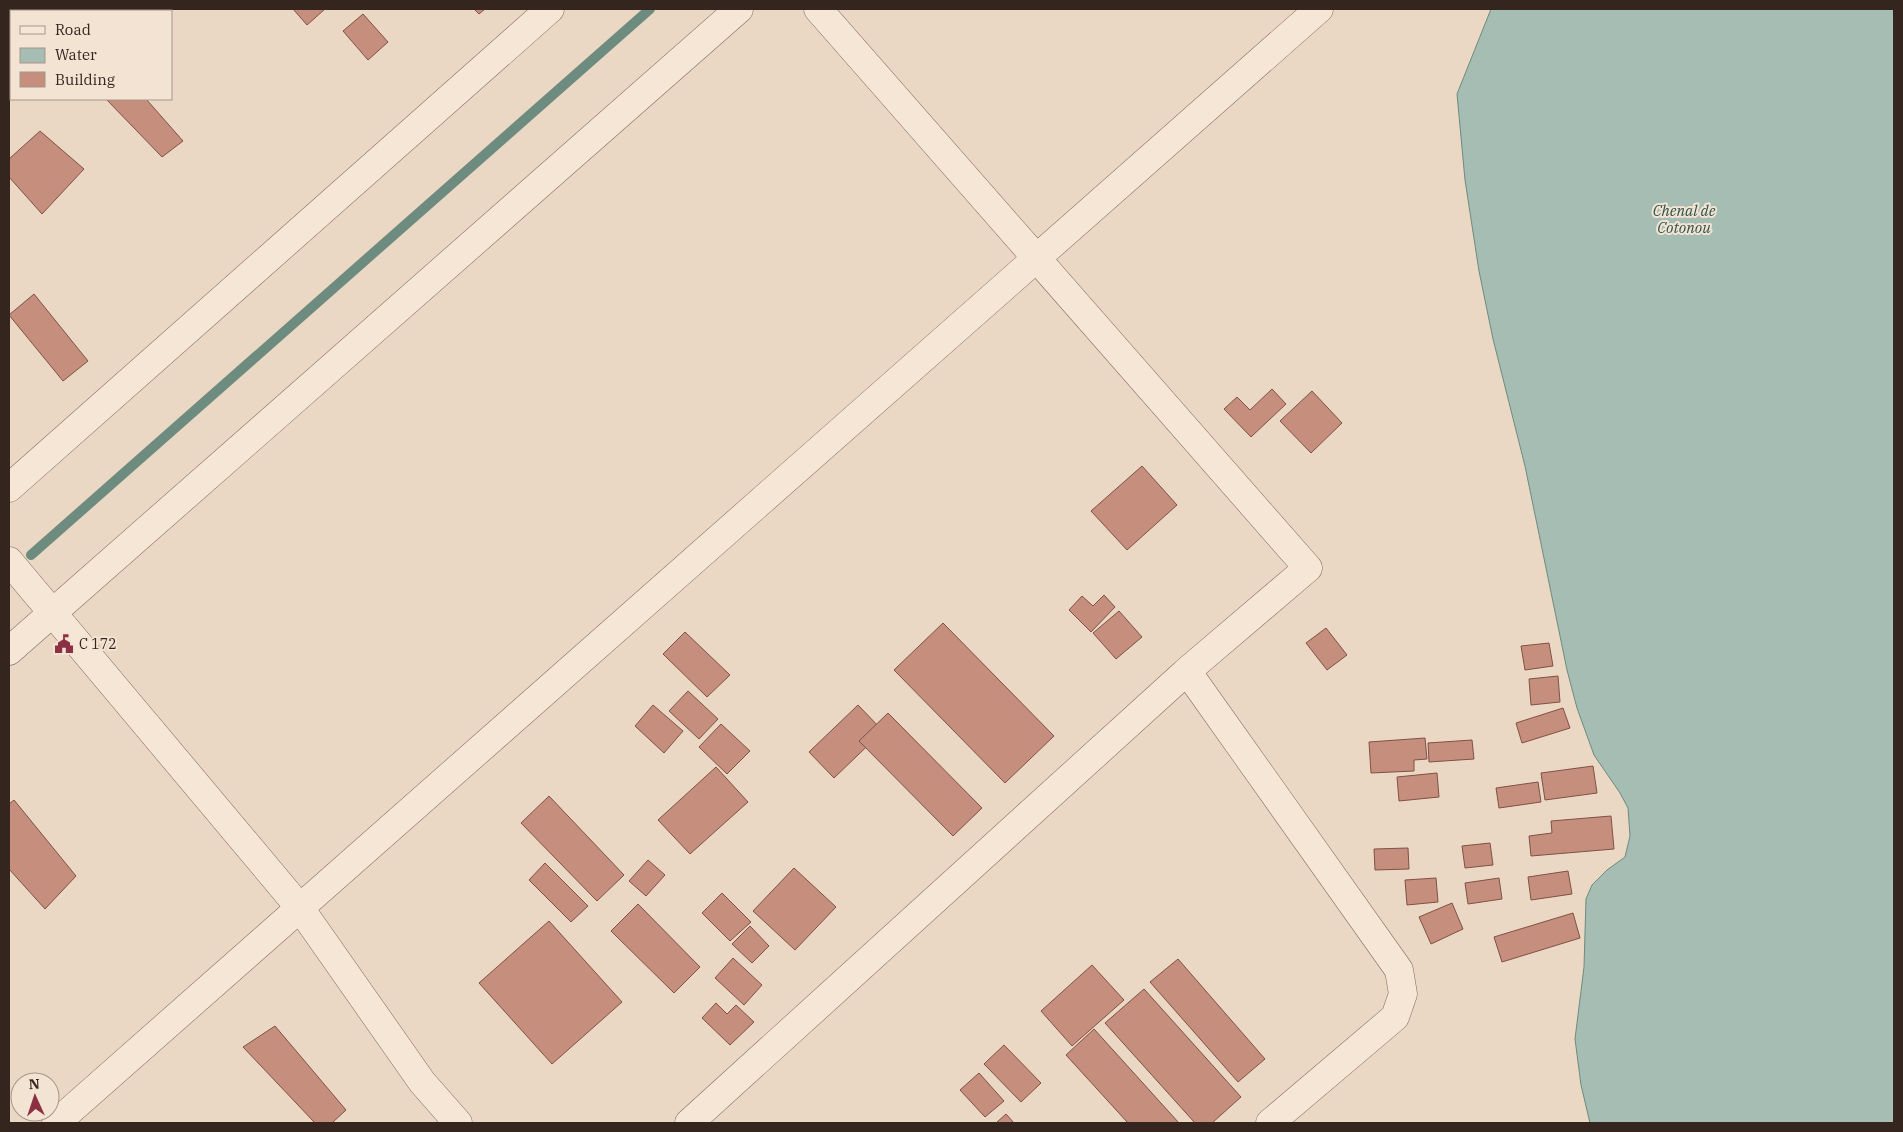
<svg xmlns="http://www.w3.org/2000/svg" width="1903" height="1132" font-family="'IBM Plex Serif',serif">
<style>
.water{fill:#a5bdb2;stroke:#6d8b7e}
.lines{fill:none;stroke-linecap:round;stroke-linejoin:round}
.stream{stroke:#6d8b7e;stroke-width:10}
.building{fill:#c58e7d;stroke:#805144}
.minor-casing{stroke:#83695c;stroke-width:29}
.minor{stroke:#f5e6d6;stroke-width:28}
.labels{text-anchor:middle;stroke-width:4;stroke-linejoin:round;paint-order:stroke}
.poi-label{font-size:14px;fill:#34251f;stroke:#f2e3d3;text-anchor:start}
.water-label{font-size:15px;font-style:italic;fill:#2f534a;stroke:#f2e3d3}
</style>
<rect width="100%" height="100%" fill="#ead8c4"/>
<!-- water -->
<polygon class="water" points="1491,9 1894,9 1894,1123 1590,1123 1581,1085 1575,1039 1584,967 1586,899 1592,885 1607,870 1625,857 1630,836 1628,808 1620,793 1594,755 1577,708 1567,670 1525,466 1493,339 1479,271 1465,180 1457,94"/>
<g class="lines">
<!-- stream -->
<polyline class="stream" points="31,555 650,9"/>
</g>
<!-- building -->
<g class="building">
<polygon points="293,9 325,9 307,25"/>
<polygon points="474,9 485,9 479,14"/>
<polygon points="363,14 388,42 368,60 343,31"/>
<polygon points="106,99 146,99 183,141 162,157"/>
<polygon points="40,131 84,169 42,214 9,177 9,159"/>
<polygon points="34,294 88,361 63,381 9,315"/>
<polygon points="1272,389 1286,404 1251,437 1224,409 1237,397 1250,410"/>
<polygon points="1312,391 1342,423 1311,453 1280,421"/>
<polygon points="1142,466 1177,505 1127,550 1091,511"/>
<polygon points="1104,595 1115,607 1091,632 1069,610 1082,596 1093,606"/>
<polygon points="1119,611 1142,637 1116,659 1093,633"/>
<polygon points="943,623 1054,736 1005,783 894,670"/>
<polygon points="1326,628 1347,655 1327,670 1306,643"/>
<polygon points="685,632 730,675 707,697 663,654"/>
<polygon points="1549,643 1553,666 1525,670 1521,646"/>
<polygon points="1558,676 1560,702 1531,705 1529,679"/>
<polygon points="688,691 718,719 699,739 669,711"/>
<polygon points="653,705 683,731 664,753 635,726"/>
<polygon points="858,705 883,731 834,778 809,752"/>
<polygon points="1563,708 1570,728 1522,743 1516,723"/>
<polygon points="888,713 982,808 953,836 859,741"/>
<polygon points="721,724 750,751 727,774 699,747"/>
<polygon points="1425,738 1427,759 1414,760 1414,771 1371,773 1369,742"/>
<polygon points="1472,740 1474,759 1429,762 1428,743"/>
<polygon points="1593,766 1597,793 1545,800 1541,773"/>
<polygon points="716,767 748,802 690,854 658,820"/>
<polygon points="1437,773 1439,797 1399,801 1397,777"/>
<polygon points="1538,782 1541,802 1499,808 1496,788"/>
<polygon points="549,796 624,875 597,901 521,823"/>
<polygon points="14,800 76,876 45,909 9,869 9,804"/>
<polygon points="1611,816 1614,849 1531,856 1529,836 1552,833 1551,821"/>
<polygon points="1490,843 1493,865 1465,868 1462,846"/>
<polygon points="1408,848 1409,869 1375,870 1374,849"/>
<polygon points="648,860 665,875 646,896 629,881"/>
<polygon points="545,863 588,906 571,922 529,880"/>
<polygon points="794,868 836,907 795,950 753,911"/>
<polygon points="1568,871 1572,894 1531,900 1528,877"/>
<polygon points="1436,878 1438,902 1407,905 1405,880"/>
<polygon points="1499,878 1502,899 1468,904 1465,883"/>
<polygon points="722,893 751,922 730,941 702,913"/>
<polygon points="1452,903 1463,929 1431,944 1419,917"/>
<polygon points="638,904 700,967 674,993 611,931"/>
<polygon points="1573,913 1580,938 1502,962 1494,937"/>
<polygon points="549,921 622,1002 552,1064 479,983"/>
<polygon points="750,926 769,946 752,963 732,944"/>
<polygon points="733,958 762,985 744,1005 715,978"/>
<polygon points="1178,959 1265,1059 1238,1082 1150,982"/>
<polygon points="1092,965 1124,1000 1072,1046 1041,1011"/>
<polygon points="1144,989 1241,1097 1212,1123 1195,1123 1105,1023"/>
<polygon points="716,1003 727,1014 736,1005 754,1022 730,1045 702,1018"/>
<polygon points="275,1026 346,1110 332,1123 315,1123 243,1047"/>
<polygon points="1094,1029 1179,1123 1128,1123 1066,1055"/>
<polygon points="1004,1045 1041,1083 1021,1102 984,1064"/>
<polygon points="979,1073 1004,1101 985,1117 960,1090"/>
<polygon points="1006,1114 1014,1123 996,1123"/>
</g>
<g class="lines">
<!-- minor casing -->
<g class="minor-casing">
<g id="minor">
<polyline points="27,11 29,9"/>
<polyline points="9,28 11,25"/>
<polyline points="9,488 550,9"/>
<polyline points="9,561 300,908 422,1082 458,1123"/>
<polyline points="9,651 739,9"/>
<polyline points="1187,671 1399,970 1403,994 1395,1017 1270,1123"/>
<polyline points="56,1123 1319,9"/>
<polyline points="689,1123 1187,671 1308,568 818,9"/>
</g>
</g>
<!-- minor -->
<use href="#minor" class="minor"/>
</g>
<!-- icons -->
<defs>
<g id="civic-bare" transform="scale(1.5)"><path d="M-.6-6.5H3V-4.5H.6V-3L4-1V1h2V6H-6V1h2V-1L-.6-3ZM-1.2 2.5V6h2.4V2.5Z" fill="#8c3143" stroke="#f2e3d3" stroke-width="2.5" paint-order="stroke"/></g>
</defs>
<g fill-rule="evenodd">
<use href="#civic-bare" x="64" y="644"/>
</g>
<g class="labels">
<!-- poi labels -->
<g class="poi-label">
<text x="79" y="649">C 172</text>
</g>
<!-- water labels -->
<g class="water-label">
<text x="1684" y="216">Chenal de<tspan x="1684" dy="17">Cotonou</tspan></text>
</g>
</g>
<!-- border -->
<rect width="1903" height="1132" fill="none" stroke="#34251f" stroke-width="20"/>
<!-- legend -->
<rect x="10" y="10" width="162" height="90" fill="#f2e3d3" stroke="#a6978b"/>
<rect x="20" y="26" width="25" height="8" fill="#f5e6d6" stroke="#a6978b"/>
<text x="55" y="35" font-size="15" fill="#34251f">Road</text>
<rect x="20" y="48" width="25" height="15" fill="#a5bdb2" stroke="#a6978b"/>
<text x="55" y="60" font-size="15" fill="#34251f">Water</text>
<rect x="20" y="72" width="25" height="15" fill="#c58e7d" stroke="#a6978b"/>
<text x="55" y="85" font-size="15" fill="#34251f">Building</text>
<!-- north arrow -->
<g transform="translate(35 1097) rotate(357)"><circle r="24" fill="#f2e3d3" stroke="#a6978b"/>
<path d="M0-4L9 19L0 12L-9 19Z" fill="#8c3143"/>
<text y="-8" font-size="14" font-weight="bold" text-anchor="middle" fill="#34251f">N</text>
</g>
</svg>
